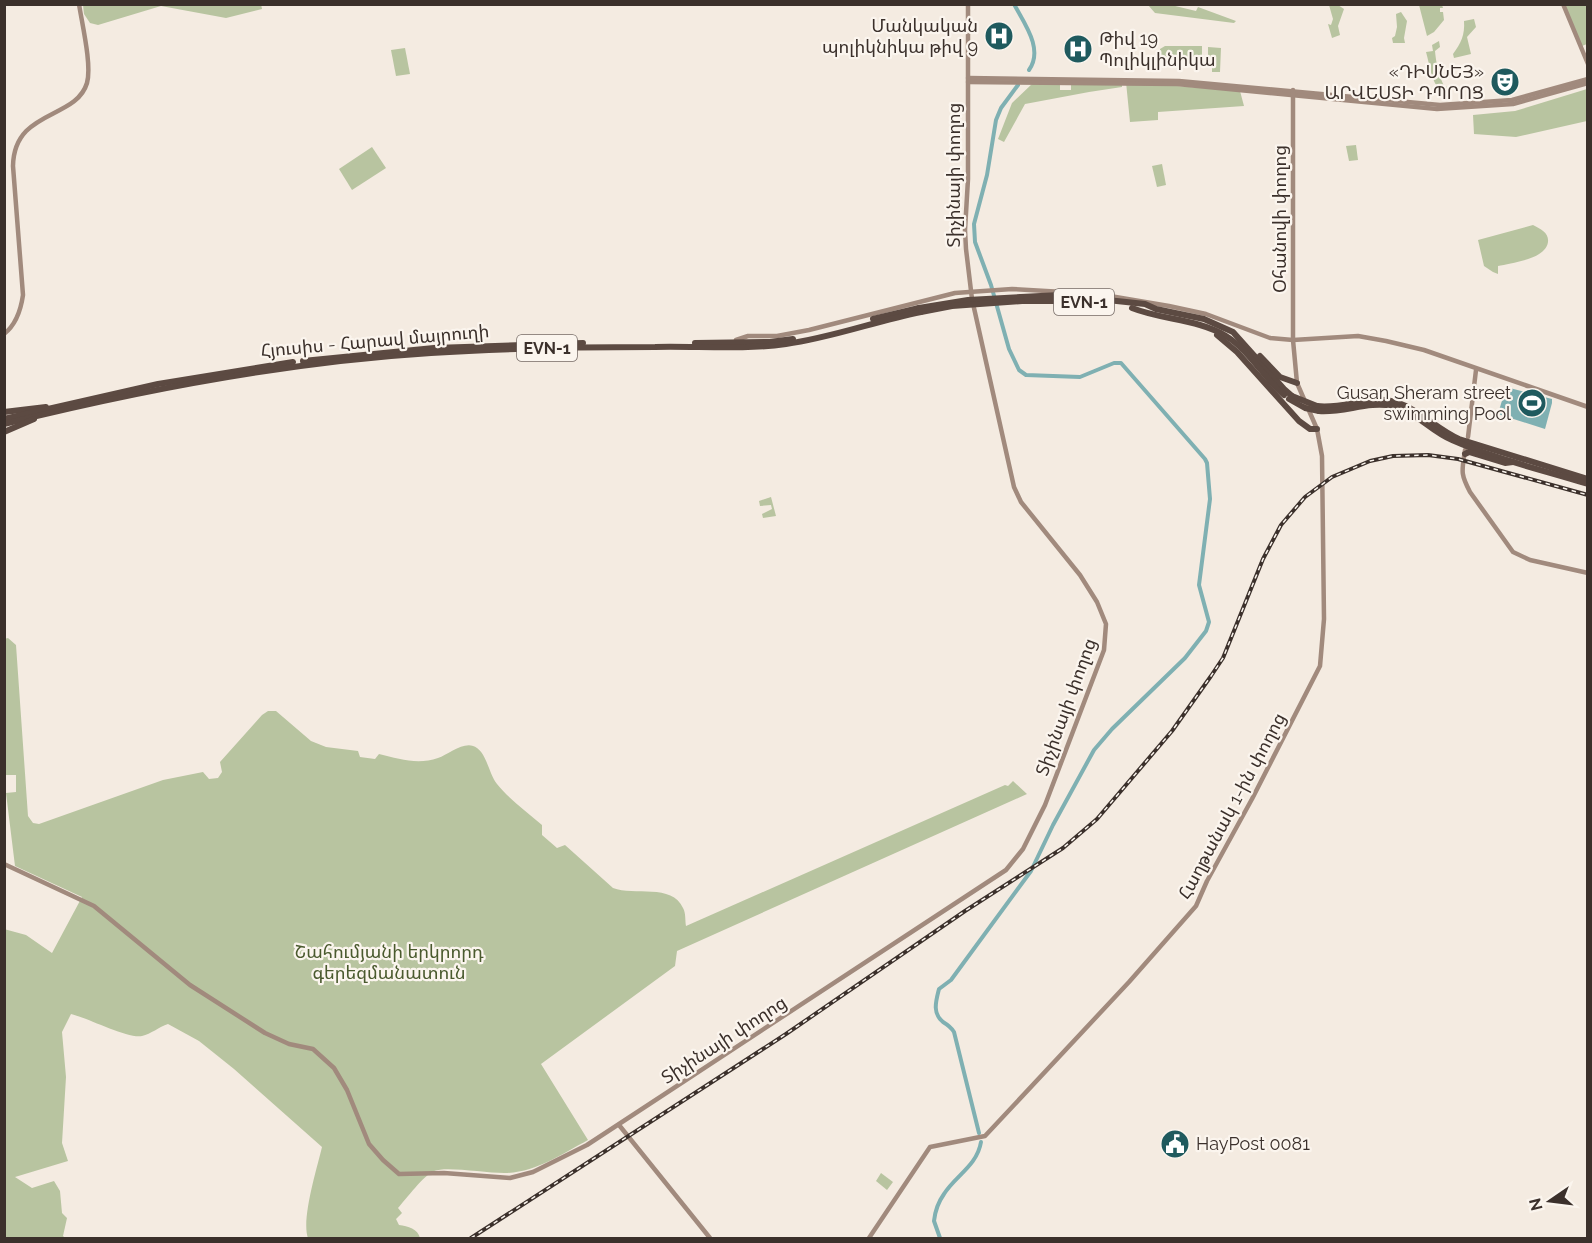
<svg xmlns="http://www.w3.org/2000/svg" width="1592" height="1243" font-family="Raleway,'Noto Sans Armenian',sans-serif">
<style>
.green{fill:#b8c4a0}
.water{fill:#7fb0b2}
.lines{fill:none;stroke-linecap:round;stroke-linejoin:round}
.canal{stroke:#7fb0b2;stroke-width:4}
.secondary{stroke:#a18a7d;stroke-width:4.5}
.highway{stroke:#5c4a42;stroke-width:6}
.rail-casing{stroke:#3b302b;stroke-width:4}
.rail{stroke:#fbf5ee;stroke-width:1.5;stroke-dasharray:4.5;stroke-linecap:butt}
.highway-bridge{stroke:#5c4a42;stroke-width:6}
.labels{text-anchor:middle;stroke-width:4.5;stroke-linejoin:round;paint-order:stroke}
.shield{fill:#fbf5ee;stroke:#756b66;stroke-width:1.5}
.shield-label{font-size:16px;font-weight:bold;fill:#3b302b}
.poi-label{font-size:18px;fill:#3b302b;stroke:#fbf5ee;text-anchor:end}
.street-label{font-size:18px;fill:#3b302b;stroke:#fbf5ee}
.park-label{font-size:18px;fill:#4a5a2e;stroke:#fbf5ee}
</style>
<rect width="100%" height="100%" fill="#f4ebe1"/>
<!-- green -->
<g class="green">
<polygon points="261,4 262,9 226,18 161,6 98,25 90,23 84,14 83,5"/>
<polygon points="1148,5 1171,5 1196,11 1198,7 1236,21 1234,23 1155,13"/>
<polygon points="1329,5 1338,5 1344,9 1338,26 1340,35 1332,38 1328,24 1331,25 1333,19"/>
<polygon points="1419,5 1442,5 1443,8 1440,8 1440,12 1443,12 1444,20 1434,32 1427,36"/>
<polygon points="1565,5 1587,5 1587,44 1582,46"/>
<polygon points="1401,12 1407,21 1404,38 1405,43 1393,43 1392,38 1395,36 1397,27 1396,14"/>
<path d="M1474,19l2,8 -9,10 4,17 -17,4 -1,-4c8,-11 12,-19 11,-33z"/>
<path d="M1439,41l1,6 -5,4c1,12 4,25 9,35l7,2v3c-18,7 -21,-26 -25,-39l7,-1 -1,-6z"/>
<polygon points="1165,46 1202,46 1202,60 1175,60 1175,57 1160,57 1160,49"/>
<polygon points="1208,47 1221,48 1220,72 1212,72 1212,67 1208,67"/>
<polygon points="405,48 410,74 396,76 391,50"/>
<polygon points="1060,82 1060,90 1071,90 1071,82 1122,82 1122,87 1089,92 1025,104 1004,142 998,139 1012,103 1033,83"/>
<polygon points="1126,82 1240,91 1244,106 1158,112 1158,120 1130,122"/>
<polygon points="1587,89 1587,121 1516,137 1474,134 1473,115 1515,111"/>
<polygon points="1356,145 1358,160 1349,161 1346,146"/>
<polygon points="372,147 386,168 352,190 339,169"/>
<polygon points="1162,164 1166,185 1157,187 1152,166"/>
<path d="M1533,225c8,4 16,8 15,17 -2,17 -36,21 -50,24v8l-5,-2 -9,-6 -6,-26z"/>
<polygon points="771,497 776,516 763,518 762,514 772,509 771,505 760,506 759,501"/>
<path d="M8,638l8,7 12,171 5,7 6,1 124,-44 40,-8 6,7 9,-1 4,-6 -2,-10 42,-47 6,-4h8l35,30 15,6 32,4 2,6 15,2 4,-5c20,5 39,11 59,4 11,-4 28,-19 39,-10 10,7 12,26 20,36 12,15 30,28 45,41v10l15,13 8,-3 48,43c21,8 59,-5 70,20 3,5 2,13 3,18l319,-141 3,1 5,-5 14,13 -350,157 -2,15 -134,98 47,76c-26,14 -50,31 -80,33 -19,1 -60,-7 -74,-2 -10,4 -28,28 -36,37l4,5 -6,6 3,6c9,1 19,4 21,13h-112c-7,-18 9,-70 14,-91l-88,-78 -35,-28 -31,-17c-9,3 -17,10 -26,12 -14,3 -54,-18 -71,-22l-9,18 4,45 -4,66 6,18 -53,16 17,11 22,-7 6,10 2,22 5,5 -4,18 2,2h-60l-1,-309 22,6 26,18 30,-56 -67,-31 -9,-73 10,-1v-17h-10l-2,-136z"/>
<polygon points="881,1173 893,1182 887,1190 876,1181"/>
</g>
<!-- water -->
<polygon class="water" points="1506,387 1552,399 1552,403 1545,429 1498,414"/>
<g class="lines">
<!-- canal -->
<g class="canal">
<path d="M1014,4c10,19 30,45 15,66"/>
<path d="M979,1133l-25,-101c-3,-5 -6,-7 -11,-10 -11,-9 -7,-21 -4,-33l12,-9 80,-109 22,-46 41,-75 18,-21 73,-71 21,-27 3,-9 -10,-37 11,-86 -3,-36 -2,-4 -84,-96h-7l-34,14 -54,-2 -7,-5 -10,-21 -18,-64 -16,-43 -1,-18 13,-49 9,-55 5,-12 17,-23"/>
<path d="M940,1238l-6,-17c1,-9 5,-20 10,-27 11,-18 33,-28 37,-52"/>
</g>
<!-- secondary -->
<g class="secondary">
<polyline points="1563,4 1588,64"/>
<polyline points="968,78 1179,81 1440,105 1512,100 1588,79"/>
<polyline points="968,82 1177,84 1437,109 1513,104 1588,83"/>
<path d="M4,334c13,-10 17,-25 19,-39l-10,-129c1,-57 63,-46 74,-83 5,-18 -5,-59 -8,-79"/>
<polyline points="736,340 748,336 777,336 809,330 955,293 1012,289 1098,294 1169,306 1206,314 1270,338 1293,340 1358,336 1386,341 1424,350 1588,407"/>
<polyline points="1468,437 1476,370"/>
<path d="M1465,450c-3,21 -5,23 5,42l43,60 17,8 58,13"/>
<polyline points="4,864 94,906 190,985 265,1033 289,1044 313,1049 334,1068 347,1090 369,1144 383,1160 399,1174 444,1173 510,1178 533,1172 587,1145 1006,870 1023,849 1045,805 1104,650 1106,624 1097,602 1080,575 1021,502 1014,487 972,299 966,249 965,230 968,179 968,4"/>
<polyline points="619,1125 710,1238"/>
<polyline points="869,1238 930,1147 985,1136 1129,982 1196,906 1207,881 1252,799 1320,666 1324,619 1322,456 1317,429 1297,383 1293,340 1293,90"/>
</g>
<!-- highway -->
<g class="highway">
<polyline points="1021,297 1060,295 1145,304 1156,309 1204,319 1233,332 1284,389 1292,396"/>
<polyline points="1022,301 1058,301 1108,305"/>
<path d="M1132,308c30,12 66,11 94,28 24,15 37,41 58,59"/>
<polyline points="873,319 919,308"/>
<polyline points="1217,335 1237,352 1299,421 1310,429 1317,429"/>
<polyline points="695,343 770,342 793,339"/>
<polyline points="1260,356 1280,377 1297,383"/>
<polyline points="303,361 434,348 583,343"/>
<path d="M1317,406c24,3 46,-8 69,-6 29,4 48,28 73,39l129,40"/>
<path d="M1319,411c25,2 49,-10 73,-5 24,5 38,25 60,34 43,19 91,30 136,44"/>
<polyline points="4,412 46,407"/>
<polyline points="4,419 158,384 293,362"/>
<path d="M4,424c141,-35 283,-62 427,-71 75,-5 150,-6 224,-6 43,-1 88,3 131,-3 45,-6 90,-23 135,-32"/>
<polyline points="4,432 34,419"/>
<polyline points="1465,454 1469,452 1505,463 1513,462"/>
</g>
<!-- rail casing -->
<g class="rail-casing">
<polyline id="rail" points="471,1238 786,1034 965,911 1063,848 1097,819 1172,731 1211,676 1223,658 1263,559 1281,525 1305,497 1332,477 1370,461 1393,456 1428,455 1458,459 1588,495"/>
</g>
<!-- rail -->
<use href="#rail" class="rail"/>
<!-- highway-bridge -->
<g class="highway-bridge">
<polyline points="919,308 968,300 1021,297"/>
<polyline points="921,312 952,306 1022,301"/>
<polyline points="1292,396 1317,406"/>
<polyline points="1289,399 1305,408 1319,411"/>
</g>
</g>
<!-- icons -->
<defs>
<g id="hospital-disc" transform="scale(1.5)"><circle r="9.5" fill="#1f5a5e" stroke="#fbf5ee"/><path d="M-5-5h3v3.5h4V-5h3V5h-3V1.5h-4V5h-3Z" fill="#fff"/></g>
<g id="theatre-disc" transform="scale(1.5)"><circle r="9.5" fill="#1f5a5e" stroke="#fbf5ee"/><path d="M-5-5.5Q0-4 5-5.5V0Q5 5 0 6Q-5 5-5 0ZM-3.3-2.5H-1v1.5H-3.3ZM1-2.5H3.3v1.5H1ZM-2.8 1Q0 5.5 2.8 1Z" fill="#fff"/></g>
<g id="stadium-disc" transform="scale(1.5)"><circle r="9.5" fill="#1f5a5e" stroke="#fbf5ee"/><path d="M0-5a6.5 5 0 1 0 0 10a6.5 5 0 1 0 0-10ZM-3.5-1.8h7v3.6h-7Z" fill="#fff"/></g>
<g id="civic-disc" transform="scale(1.5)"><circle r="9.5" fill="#1f5a5e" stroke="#fbf5ee"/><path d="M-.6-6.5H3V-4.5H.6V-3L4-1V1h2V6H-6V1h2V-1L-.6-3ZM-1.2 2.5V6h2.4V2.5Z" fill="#fff"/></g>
</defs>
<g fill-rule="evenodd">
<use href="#hospital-disc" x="999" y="36"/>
<use href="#hospital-disc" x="1078" y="49"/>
<use href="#theatre-disc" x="1505" y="82"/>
<use href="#stadium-disc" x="1532" y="403"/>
<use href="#civic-disc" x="1175" y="1144"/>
</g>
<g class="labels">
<!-- shield labels -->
<g class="shield">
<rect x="1054" y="289" width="60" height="26" rx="4.5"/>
<rect x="517" y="335" width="60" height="26" rx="4.5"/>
</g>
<g class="shield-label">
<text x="1084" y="308">EVN-1</text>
<text x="547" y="354">EVN-1</text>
</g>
<!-- poi labels -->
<g class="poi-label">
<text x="978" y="32">Մանկական<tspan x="978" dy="21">պոլիկնիկա թիվ 9</tspan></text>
<text x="1099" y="45" text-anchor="start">Թիվ 19<tspan x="1099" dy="21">Պոլիկլինիկա</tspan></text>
<text x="1484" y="78">«ԴԻՍՆԵՅ»<tspan x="1484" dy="21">ԱՐՎԵՍՏԻ ԴՊՐՈՑ</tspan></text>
<text x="1511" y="399">Gusan Sheram street<tspan x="1511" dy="21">swimming Pool</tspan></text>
<text x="1196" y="1150" text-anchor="start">HayPost 0081</text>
</g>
<!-- street labels -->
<g class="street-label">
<text transform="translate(954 175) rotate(-90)" y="6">Տիչինայի փողոց</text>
<text transform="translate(1280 219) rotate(-90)" y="6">Օհանովի փողոց</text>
<text transform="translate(375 341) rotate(-5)" y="6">Հյուսիս - Հարավ մայրուղի</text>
<text transform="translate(1066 707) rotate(-70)" y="6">Տիչինայի փողոց</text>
<text transform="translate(1232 806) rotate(-62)" y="6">Հաղթանակ 1-ին փողոց</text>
<text transform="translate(724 1040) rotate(-33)" y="6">Տիչինայի փողոց</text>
</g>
<!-- park labels -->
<g class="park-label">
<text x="389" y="958">Շահումյանի երկրորդ<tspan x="389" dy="21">գերեզմանատուն</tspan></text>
</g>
</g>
<!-- border -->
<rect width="1592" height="1243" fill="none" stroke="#3b302b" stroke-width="12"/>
<!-- north arrow -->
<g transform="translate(1550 1201) rotate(256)" stroke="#fbf5ee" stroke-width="4.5" paint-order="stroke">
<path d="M0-4.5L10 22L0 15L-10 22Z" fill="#3b302b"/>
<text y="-9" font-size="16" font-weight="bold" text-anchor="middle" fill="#3b302b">N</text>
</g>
</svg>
